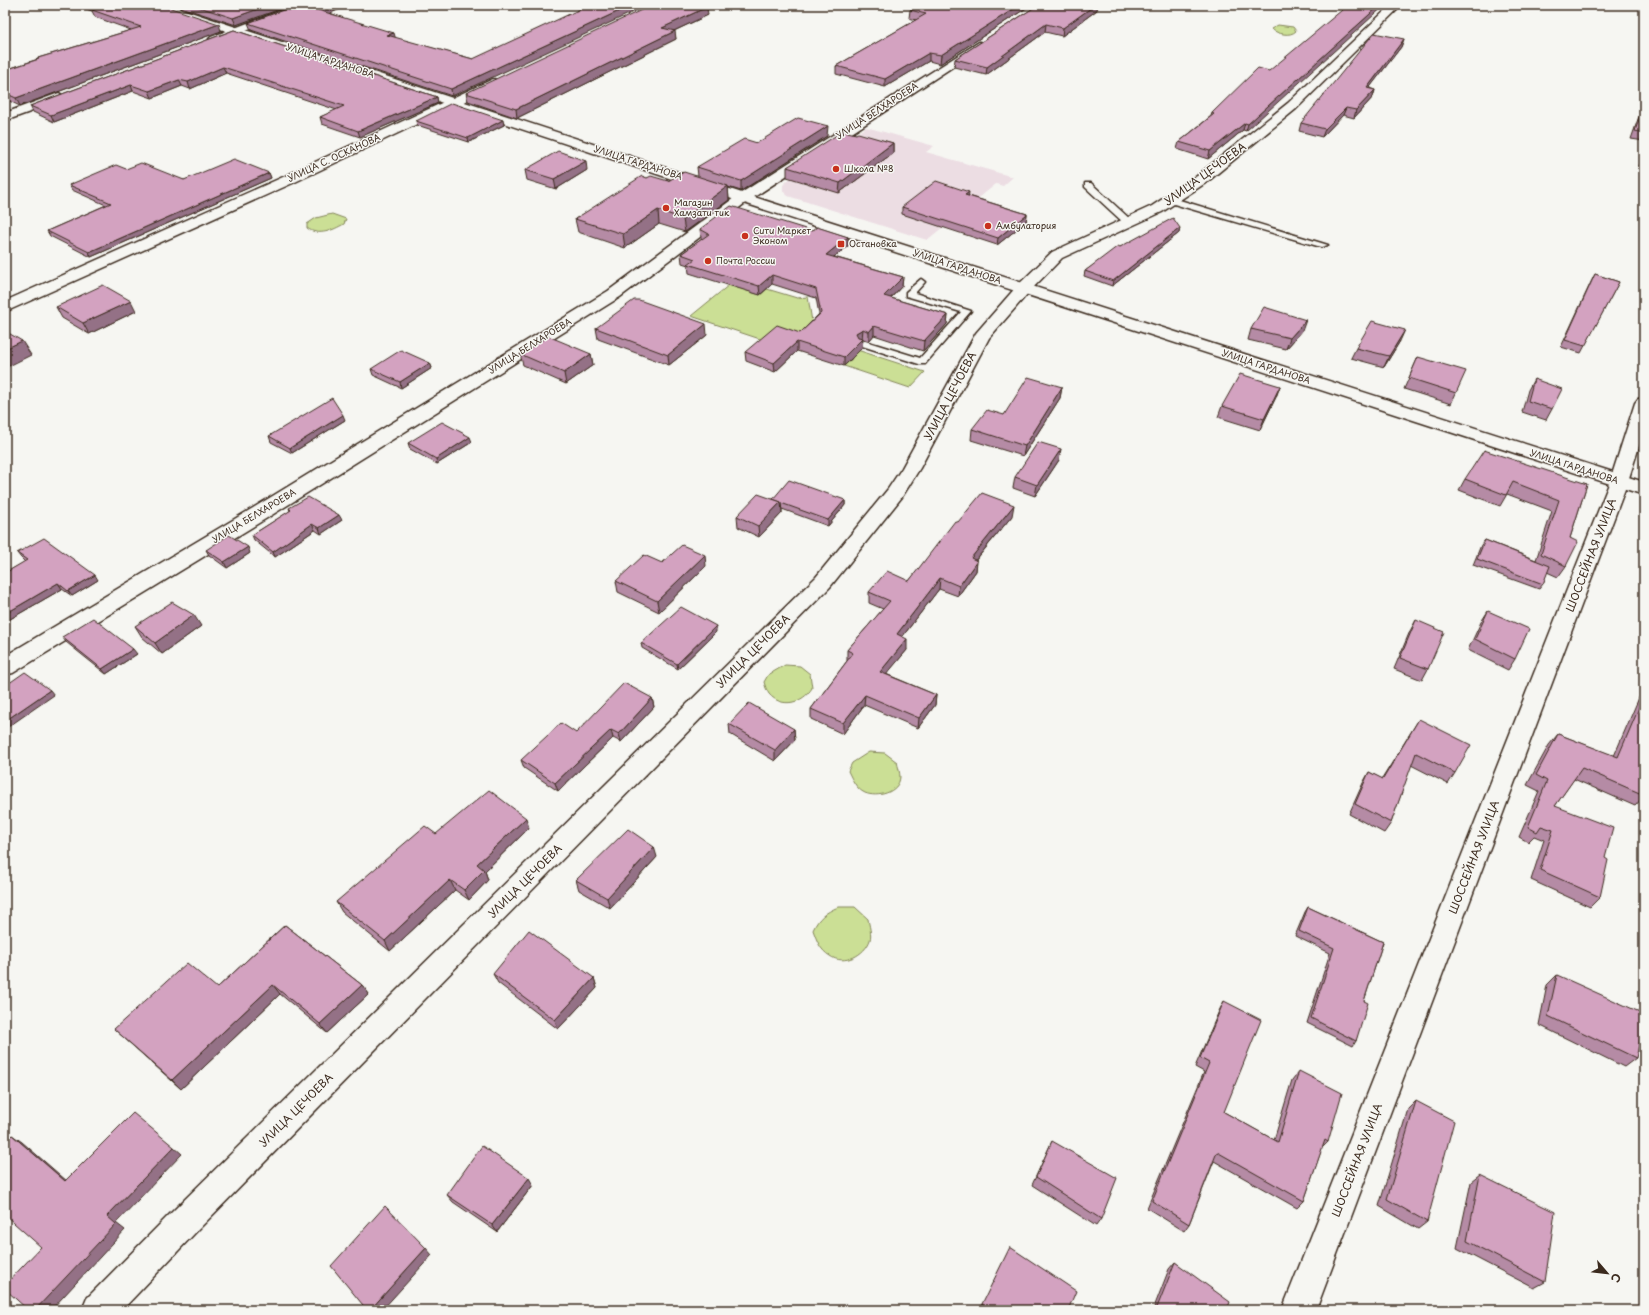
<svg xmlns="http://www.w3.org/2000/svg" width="1649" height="1315" font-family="'Playpen Sans',sans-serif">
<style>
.built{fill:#ecdde3}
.green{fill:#cbdf95;stroke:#83845a}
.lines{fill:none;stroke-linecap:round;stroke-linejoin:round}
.service-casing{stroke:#3b2a1e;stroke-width:3}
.minor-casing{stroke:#3b2a1e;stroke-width:3}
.tertiary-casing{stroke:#3b2a1e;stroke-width:3}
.service{fill:#f6f6f2;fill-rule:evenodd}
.minor{fill:#f6f6f2;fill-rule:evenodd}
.tertiary{fill:#f6f6f2;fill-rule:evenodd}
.wall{fill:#b58ba5;stroke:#3b2a1e}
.shaded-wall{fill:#947186;stroke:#3b2a1e}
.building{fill:#d3a2c0;stroke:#3b2a1e}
.poi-dot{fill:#c8321e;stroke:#f6f6f2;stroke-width:1.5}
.labels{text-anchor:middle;stroke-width:3;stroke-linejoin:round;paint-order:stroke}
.far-street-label{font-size:9px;fill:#3b2a1e;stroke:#f6f6f2}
.far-poi-label{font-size:9px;fill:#3b2a1e;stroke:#f6f6f2;text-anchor:start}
.street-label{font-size:11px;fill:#3b2a1e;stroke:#f6f6f2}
</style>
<rect width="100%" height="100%" fill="#f6f6f2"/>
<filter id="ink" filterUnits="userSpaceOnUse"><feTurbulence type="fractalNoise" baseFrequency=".025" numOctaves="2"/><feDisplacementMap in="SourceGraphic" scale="8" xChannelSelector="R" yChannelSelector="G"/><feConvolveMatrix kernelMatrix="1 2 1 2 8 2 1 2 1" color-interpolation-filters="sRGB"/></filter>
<g filter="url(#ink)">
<!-- built -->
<polygon class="built" points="866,127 934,146 926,152 1013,177 1003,186 996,184 927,240 788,196 783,191 783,185 788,180"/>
<!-- green -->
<g class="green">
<path d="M1278,25l15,2 3,4c-6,6 -18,3 -25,-2z"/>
<path d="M332,214l14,5 -2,5c-11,6 -25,13 -37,4v-4l9,-6z"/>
<polygon points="729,285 760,295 767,289 797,298 808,297 815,340 769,342 691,316"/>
<polygon points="848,347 925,372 910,388 844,366 852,359"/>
<path d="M785,665l15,1 10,8 2,14c-9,15 -30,21 -43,6 -2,-3 -4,-8 -5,-12l4,-7z"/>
<path d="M869,752l16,1 12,9c1,4 3,11 3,15 -1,16 -23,21 -35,16 -9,-4 -13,-14 -17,-22l4,-8z"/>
<path d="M838,907h17l13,12c1,6 4,15 2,21 -5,15 -26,26 -40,16 -10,-6 -13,-15 -17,-26 6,-13 12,-17 25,-23z"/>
</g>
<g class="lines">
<!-- service casing -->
<g class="service-casing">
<g id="service">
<polygon points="1085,183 1091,183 1131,220 1131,224 1125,224 1085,187"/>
<polygon points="1167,198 1173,198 1328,245 1321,247 1167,202"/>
<polygon points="921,279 925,282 915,293 971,311 925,364 919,364 859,345 857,343 862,340 920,358 961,312 906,296 906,292"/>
</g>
</g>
<!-- minor casing -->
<g class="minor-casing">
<g id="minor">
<polygon points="295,5 310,5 309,7 219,41 211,41 209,39 211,37"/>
<polygon points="1391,5 1402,5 1296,109 1207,182 1162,212 1062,258 1029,292 989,338 920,468 902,497 830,587 195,1233 122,1310 82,1310 87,1298 173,1211 816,577 888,489 902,468 976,333 1017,286 1052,252 1152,206 1197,176 1288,103"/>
<polygon points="979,42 983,43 985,45 983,47 748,201 620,297 267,518 13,673 5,675 5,656 253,508 608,291 738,195"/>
<polygon points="493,79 497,80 499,83 497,86 293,183 5,312 5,301 283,177"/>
<polygon points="59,93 65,97 63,100 5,121 5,113"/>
<polygon points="1644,398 1644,431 1628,481 1316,1310 1282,1310 1610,481 1635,403 1638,399"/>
</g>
</g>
<!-- tertiary casing -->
<g class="tertiary-casing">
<polygon id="tertiary" points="153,5 169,5 748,195 1644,482 1644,495 738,201 154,7"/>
</g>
<!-- service -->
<use href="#service" class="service"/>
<!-- minor -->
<use href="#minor" class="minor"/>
<!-- tertiary -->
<use href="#tertiary" class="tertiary"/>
</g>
<!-- wall -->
<g class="wall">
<polygon points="74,5 162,5 221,31 20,106 5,99 5,70 38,59 38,58 131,30 95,17 92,11"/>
<polygon points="174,5 291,5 236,25"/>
<polygon points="297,5 350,5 330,13 395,38 473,59 452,96 251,30 248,23"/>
<polygon points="917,5 1031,5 940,64 929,61 885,87 836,74 836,66 916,20 909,18 910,10"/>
<polygon points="1038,5 1097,10 1062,36 1045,32 986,75 954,67 955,59"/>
<polygon points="708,15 674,31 676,39 517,118 468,101 466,93"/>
<polygon points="234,30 437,97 438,103 360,137 322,124 320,117 337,110 226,73 190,89 182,86 152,98 133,91 54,122 33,112 30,106"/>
<polygon points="1404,39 1401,47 1369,88 1375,90 1373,97 1354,118 1343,115 1322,137 1299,131 1301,123"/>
<polygon points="1269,71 1246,131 1243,130 1208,159 1177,149 1179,142 1211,116 1212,113"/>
<polygon points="1642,111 1644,111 1644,141 1631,139 1638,119"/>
<polygon points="416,121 504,125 469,142 417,125"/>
<polygon points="856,134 893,143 893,153 839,193 787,177 787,167"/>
<polygon points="827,136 741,191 728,187 729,200 685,232 659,224 625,248 578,232 575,219 647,178 668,181 698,176 697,167 757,143"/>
<polygon points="1644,158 1644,168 1639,166"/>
<polygon points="126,169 184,180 269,173 271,178 91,257 50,236 47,231 106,205 72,190 69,185"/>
<polygon points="525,170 587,170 556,189 527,180"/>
<polygon points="969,196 1027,214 1026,222 997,245 902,214 902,207"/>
<polygon points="1180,228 1179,233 1112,286 1084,276 1085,271 1120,247"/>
<polygon points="700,229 812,231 848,237 848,246 834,257 903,277 902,286 891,298 948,315 947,324 923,351 874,335 869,341 863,339 862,348 844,366 797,351 775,372 746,361 745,352 800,333 819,314 816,298 772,284 760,295 689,273 688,265 682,263 681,254 702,239 701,238"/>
<polygon points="1595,274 1619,282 1581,353 1561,347 1591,282"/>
<polygon points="56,307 136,311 89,334 62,318"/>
<polygon points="596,328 707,335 669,365 598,339"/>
<polygon points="1251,329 1302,331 1286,349 1248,340"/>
<polygon points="1400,341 1384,367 1351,358 1356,348"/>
<polygon points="520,354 591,354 593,365 566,384 523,365"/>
<polygon points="1418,357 1456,393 1451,404 1404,389"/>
<polygon points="430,363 432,368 401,388 373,375 371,369"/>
<polygon points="1534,379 1552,409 1546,420 1522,412 1528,390"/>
<polygon points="1280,386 1276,397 1260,430 1218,417 1222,406"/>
<polygon points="1062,387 1060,398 1023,456 971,440 972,429 1004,415"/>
<polygon points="345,420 292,453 271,442 269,436"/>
<polygon points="472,442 437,464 410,449 408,443"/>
<polygon points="1644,448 1644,466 1640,465"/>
<polygon points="1059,460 1035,496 1013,488 1015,477"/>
<polygon points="1465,479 1587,484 1570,538 1566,566 1558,577 1547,572 1543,584 1539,589 1473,565 1481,545 1485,540 1536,560 1552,511 1507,494 1500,506 1459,490"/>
<polygon points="773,499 845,500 845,505 828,526 782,509 782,513 759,537 738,527 737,516"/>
<polygon points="289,508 342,520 321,534 315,530 275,557 254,540 252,535 290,511"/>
<polygon points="1012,516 976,560 977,561 976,571 958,596 939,589 902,637 907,650 886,674 936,695 935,705 918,728 864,705 843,734 811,719 811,709 847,661 847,650 883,609 869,603 869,592 909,581 958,522"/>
<polygon points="206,550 250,553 227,568 209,555"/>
<polygon points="17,553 98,580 72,596 62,589 5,622 5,573 25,562 21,558"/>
<polygon points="662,563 706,566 659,612 618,592 616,581"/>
<polygon points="1488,611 1515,659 1508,670 1468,650 1481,622"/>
<polygon points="1416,620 1428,669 1422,680 1394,669 1410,631"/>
<polygon points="135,626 201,626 162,654 142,637"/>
<polygon points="716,632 678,669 642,648 641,643"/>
<polygon points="62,637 137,654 106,674 66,642"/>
<polygon points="1644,686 1644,796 1635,806 1574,779 1555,806 1605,858 1600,897 1590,907 1531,880 1544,840 1534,836 1528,842 1519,837 1539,791 1527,785 1549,745 1558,734 1614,756"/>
<polygon points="652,698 654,707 621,742 613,738 558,791 524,768 521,760 576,733"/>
<polygon points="1419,719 1455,773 1448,784 1411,765 1391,823 1384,833 1349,814 1363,783 1369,772 1382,779"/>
<polygon points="729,724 794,729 795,740 775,761 730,734"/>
<polygon points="529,828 485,871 488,880 469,900 455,890 390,951 342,912 336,902 436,834"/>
<polygon points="657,857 610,908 579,890 576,880"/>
<polygon points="1308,907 1383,942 1364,1001 1356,1041 1353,1046 1307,1023 1330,953 1295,936 1305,912"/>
<polygon points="285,925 362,985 369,994 327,1033 280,994 181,1089 114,1029 217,988"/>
<polygon points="493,974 594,978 597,988 558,1029 498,983"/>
<polygon points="1557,975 1636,1058 1624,1067 1539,1025 1547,985"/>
<polygon points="1224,1001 1224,1112 1274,1140 1292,1080 1299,1071 1328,1142 1322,1148 1304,1201 1297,1208 1214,1161 1189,1224 1184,1231 1147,1208 1204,1072 1195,1067 1219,1011"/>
<polygon points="1416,1101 1427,1222 1418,1229 1379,1206 1408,1109"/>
<polygon points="1052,1141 1101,1219 1096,1226 1032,1185"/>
<polygon points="1480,1175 1545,1282 1534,1288 1457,1248 1471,1182"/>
<polygon points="533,1185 497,1232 453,1202 447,1195"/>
<polygon points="1175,1262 1227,1310 1153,1310 1169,1269"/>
<polygon points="982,1304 1068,1310 979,1310"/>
</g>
<!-- shaded-wall -->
<g class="shaded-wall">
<polygon points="269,5 291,5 236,25 233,18"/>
<polygon points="330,5 350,5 321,17 318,10"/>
<polygon points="632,5 648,5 452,96 451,89"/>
<polygon points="1020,5 1031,5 940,64 941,55"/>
<polygon points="1095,5 1098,5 1097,10 1062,36 1063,28"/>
<polygon points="1380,5 1385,5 1246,131 1248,124"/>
<polygon points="707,7 708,15 663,36 662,28"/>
<polygon points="219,24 221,31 20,106 16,98"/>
<polygon points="1046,24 1045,32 986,75 987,67"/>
<polygon points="675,31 676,39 517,118 516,109"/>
<polygon points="394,33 396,40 387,35"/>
<polygon points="1404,39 1401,47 1364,95 1367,88"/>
<polygon points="929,53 929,61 885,87 885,79"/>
<polygon points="223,67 226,73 190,89 188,82"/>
<polygon points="179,80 182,86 152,98 149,91"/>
<polygon points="131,85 133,91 54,122 51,115"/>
<polygon points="1375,90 1373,97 1354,118 1356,110"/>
<polygon points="437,97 438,103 360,137 358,131"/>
<polygon points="1346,108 1343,115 1322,137 1325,129"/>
<polygon points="503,120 504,125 469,142 468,138"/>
<polygon points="1245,123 1243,130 1208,159 1210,151"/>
<polygon points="828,126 827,136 741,191 741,181"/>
<polygon points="893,143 893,153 839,193 840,183"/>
<polygon points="586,161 587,170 556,189 554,179"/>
<polygon points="269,173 271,178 91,257 89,252"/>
<polygon points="728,186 729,200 685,232 683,219"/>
<polygon points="969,192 968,200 965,195"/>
<polygon points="658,210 659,224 625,248 623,234"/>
<polygon points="1027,214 1026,222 997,245 998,238"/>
<polygon points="1180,228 1179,233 1112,286 1113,281"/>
<polygon points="848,237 848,246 826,263 826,255"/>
<polygon points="772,275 772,284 760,295 759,286"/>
<polygon points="903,277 902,286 884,305 884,296"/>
<polygon points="131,301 136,311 89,334 83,323"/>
<polygon points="948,315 947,324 923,351 924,341"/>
<polygon points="1306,320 1302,331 1286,349 1290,338"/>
<polygon points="706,324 707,335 669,365 668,355"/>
<polygon points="874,326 874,335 869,341 869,332"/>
<polygon points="863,329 862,339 856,342 856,333"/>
<polygon points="1405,330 1400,341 1384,367 1389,356"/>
<polygon points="863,338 862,348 844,366 844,357"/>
<polygon points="22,341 31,355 5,368 5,349"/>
<polygon points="797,342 797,351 775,372 774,363"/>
<polygon points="591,354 593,365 566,384 564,373"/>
<polygon points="430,363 432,368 401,388 400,382"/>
<polygon points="1280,386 1276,397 1260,430 1264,419"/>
<polygon points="1062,387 1060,398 1023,456 1025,446"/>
<polygon points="343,415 345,420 292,453 290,448"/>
<polygon points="470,437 472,442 437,464 436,459"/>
<polygon points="1061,449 1059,460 1035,496 1037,485"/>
<polygon points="845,500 845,505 828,526 828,520"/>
<polygon points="781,502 782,513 759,537 758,526"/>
<polygon points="1014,505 1012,516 969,568 971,558"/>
<polygon points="339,515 342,520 321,534 319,528"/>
<polygon points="312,524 315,530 275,557 273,552"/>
<polygon points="248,547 250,553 227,568 224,562"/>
<polygon points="705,555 706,566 659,612 657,601"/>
<polygon points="977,561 976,571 958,596 959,586"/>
<polygon points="95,575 98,580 72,596 68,591"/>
<polygon points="940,578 939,589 896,645 897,634"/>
<polygon points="58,583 62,589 5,622 5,614"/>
<polygon points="194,615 201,626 162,654 155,643"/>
<polygon points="716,626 716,632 678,669 677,664"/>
<polygon points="907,639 907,650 880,682 880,672"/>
<polygon points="133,649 137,654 106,674 102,669"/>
<polygon points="50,690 54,695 8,727 5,724 5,721"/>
<polygon points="865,695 864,705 843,734 843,723"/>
<polygon points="936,695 935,705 918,728 919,718"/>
<polygon points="652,698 654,707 621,742 619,734"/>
<polygon points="794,729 795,740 775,761 775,750"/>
<polygon points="611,730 613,738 558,791 555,783"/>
<polygon points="526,818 529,828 485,871 488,880 469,900 464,890 477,864"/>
<polygon points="654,847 657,857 610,908 607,898"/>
<polygon points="450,880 455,890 390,951 385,941"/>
<polygon points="594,978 597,988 558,1029 555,1020"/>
<polygon points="273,985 280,994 181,1089 172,1080"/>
<polygon points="362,985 369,994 327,1033 320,1024"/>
<polygon points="12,1135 22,1142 75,1188 65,1181"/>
<polygon points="174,1147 182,1154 116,1223 125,1230 51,1310 35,1310 107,1216"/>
<polygon points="529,1178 533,1185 497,1232 492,1225"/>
<polygon points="426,1248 432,1255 382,1310 370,1310"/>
</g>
<!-- building -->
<g class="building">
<polygon points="92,5 162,5 219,24 16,98 5,93 5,70 39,59 38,58 141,27 92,10 99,8"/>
<polygon points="193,5 269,5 233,18"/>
<polygon points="297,5 330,5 318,10 394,33 387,35 473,59 589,5 632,5 451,89 248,23"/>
<polygon points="652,5 699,5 707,7 662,28 675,31 516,109 466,93"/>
<polygon points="917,5 1020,5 941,55 929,53 885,79 836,66 926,14 910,10"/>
<polygon points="1038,5 1095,5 1063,28 1046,24 987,67 955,59"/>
<polygon points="1348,5 1380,5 1248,124 1245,123 1210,151 1179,142 1214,114 1212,113 1258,68 1269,71"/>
<polygon points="234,30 437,97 358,131 320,117 344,106 223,67 188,82 179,80 149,91 131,85 51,115 30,106"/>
<polygon points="1374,33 1404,39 1367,88 1375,90 1356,110 1346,108 1325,129 1301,123"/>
<polygon points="452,103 503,120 468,138 416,121"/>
<polygon points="1642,111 1644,111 1644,133 1635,131"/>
<polygon points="798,118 828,126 741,181 697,167 744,139 757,143"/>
<polygon points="843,131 856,134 858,133 893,143 840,183 787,167"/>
<polygon points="558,151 586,161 554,179 525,170"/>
<polygon points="234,159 269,173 89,252 47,231 111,203 69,185 116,165 126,169 141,163 184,180"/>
<polygon points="684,172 728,186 683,219 658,210 623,234 575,219 642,176 647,178 651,176 668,181"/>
<polygon points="936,181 969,192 965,195 1027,214 998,238 902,207"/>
<polygon points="731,206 812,231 817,227 848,237 826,255 903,277 884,296 948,315 924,341 874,326 869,332 863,329 856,333 858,337 863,338 844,357 797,342 774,363 745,352 777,325 800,333 821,313 816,289 772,275 759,286 688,264 695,259 681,254 709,234 700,229"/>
<polygon points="1173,218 1180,228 1113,281 1085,271 1118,246 1120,247"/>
<polygon points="1595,274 1619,282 1585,346 1565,340"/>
<polygon points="103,285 131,301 83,323 56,307"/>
<polygon points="634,300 639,300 706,324 668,355 596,328"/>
<polygon points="1264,307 1306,320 1290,338 1251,329"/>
<polygon points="1372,321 1405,330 1389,356 1356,348"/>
<polygon points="5,331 22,341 5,349"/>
<polygon points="548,336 591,354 564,373 520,354"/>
<polygon points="401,350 430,363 400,382 371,369"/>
<polygon points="1418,357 1466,371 1456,393 1409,378"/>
<polygon points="1240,374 1280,386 1264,419 1222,406"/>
<polygon points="1028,377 1062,387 1025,446 972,429 987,410 1004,415"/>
<polygon points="1534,379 1562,389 1552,409 1528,401"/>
<polygon points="332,398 343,415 290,448 269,436"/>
<polygon points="442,422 470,437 436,459 408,443"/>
<polygon points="1038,442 1061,449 1037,485 1015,477"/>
<polygon points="1484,450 1587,484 1570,538 1578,542 1566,566 1541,554 1559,500 1513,482 1506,495 1465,479"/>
<polygon points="789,480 845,500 828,520 781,503 781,502 773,499"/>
<polygon points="982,493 1014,505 971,558 977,561 959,586 940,578 897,634 907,639 880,672 936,695 919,718 865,695 843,723 811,709 853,653 847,650 890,601 869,592 887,571 909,581 955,521 958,522"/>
<polygon points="758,494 781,502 758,526 737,516"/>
<polygon points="308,497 339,515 319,528 312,524 273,552 252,535 291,510 289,508"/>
<polygon points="229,535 248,547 224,562 206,550"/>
<polygon points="44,538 95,575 68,591 58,583 5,614 5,573 27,560 17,553"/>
<polygon points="1485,540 1550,566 1543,584 1477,559"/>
<polygon points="682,545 705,555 657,601 616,581 644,555 662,563"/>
<polygon points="172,602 194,615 155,643 135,626"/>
<polygon points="681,607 716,626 677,664 641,643"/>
<polygon points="1488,611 1529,629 1515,659 1475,639"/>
<polygon points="93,618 133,649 102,669 62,637"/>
<polygon points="1416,620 1444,632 1428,669 1400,658"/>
<polygon points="25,672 50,690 5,721 5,686"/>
<polygon points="624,683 652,698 619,734 611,730 555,783 521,760 561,723 576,733"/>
<polygon points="1644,696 1644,795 1582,768 1555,806 1613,828 1605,858 1608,860 1600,897 1540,870 1553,830 1541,826 1537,832 1528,827 1547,781 1536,775 1558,734 1618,757"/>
<polygon points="749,703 794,729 775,750 729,724"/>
<polygon points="1419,719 1471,745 1455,773 1416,753 1391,823 1355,804 1369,772 1383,779"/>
<polygon points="489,790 526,818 477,864 484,870 464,890 450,880 385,941 336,902 425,826 436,834"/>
<polygon points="628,829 654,847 607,898 576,880"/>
<polygon points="1308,907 1383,942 1364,1001 1368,1003 1356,1041 1311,1018 1334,948 1299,931"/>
<polygon points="285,925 362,985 320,1024 273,985 172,1080 114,1029 187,963 217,988"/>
<polygon points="529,930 594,978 555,1020 493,974"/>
<polygon points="1557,975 1644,1014 1644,1022 1636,1058 1548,1016"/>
<polygon points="1224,1001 1261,1020 1224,1112 1278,1142 1299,1071 1342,1093 1328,1142 1325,1140 1304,1201 1217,1152 1189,1224 1152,1201 1209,1063 1200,1058"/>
<polygon points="1416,1101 1454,1121 1427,1222 1387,1199"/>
<polygon points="133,1113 174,1147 107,1216 116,1224 35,1310 28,1310 5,1289 5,1285 41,1247 5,1215 5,1141 12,1135 65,1181"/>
<polygon points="1052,1141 1117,1178 1101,1219 1036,1177"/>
<polygon points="482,1146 529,1178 492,1225 447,1195"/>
<polygon points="1480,1175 1555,1212 1545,1282 1467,1241"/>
<polygon points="385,1206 426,1248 370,1310 367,1310 331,1266"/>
<polygon points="1010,1247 1076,1291 1068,1310 990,1310 982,1304"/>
<polygon points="1175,1262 1230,1302 1227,1310 1156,1310"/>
</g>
</g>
<!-- markers -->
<g class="poi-dot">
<circle cx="836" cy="169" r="4"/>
<circle cx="666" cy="208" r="4"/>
<circle cx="988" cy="226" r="4"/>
<circle cx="745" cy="236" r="4"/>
<rect x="837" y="240" width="8" height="8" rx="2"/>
<circle cx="708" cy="261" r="4"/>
</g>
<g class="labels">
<!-- far-street labels -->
<g class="far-street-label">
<text transform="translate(330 61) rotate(18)" y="3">УЛИЦА ГАРДАНОВА</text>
<text transform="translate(877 111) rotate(-33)" y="3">УЛИЦА БЕЛХАРОЕВА</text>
<text transform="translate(334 158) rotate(-25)" y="3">УЛИЦА С. ОСКАНОВА</text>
<text transform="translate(638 163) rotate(18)" y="3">УЛИЦА ГАРДАНОВА</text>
<text transform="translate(957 267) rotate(18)" y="3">УЛИЦА ГАРДАНОВА</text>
<text transform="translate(530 346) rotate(-32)" y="3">УЛИЦА БЕЛХАРОЕВА</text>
<text transform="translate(1266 367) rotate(18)" y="3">УЛИЦА ГАРДАНОВА</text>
<text transform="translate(1574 467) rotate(18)" y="3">УЛИЦА ГАРДАНОВА</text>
<text transform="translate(254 516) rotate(-31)" y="3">УЛИЦА БЕЛХАРОЕВА</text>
</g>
<!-- far-poi labels -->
<g class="far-poi-label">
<text x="844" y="172">Школа №8</text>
<text x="674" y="206">Магазин<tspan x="674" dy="10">Хамзати тик</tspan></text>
<text x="996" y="229">Амбулатория</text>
<text x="753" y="234">Сити Маркет<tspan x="753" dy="10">Эконом</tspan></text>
<text x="849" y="247">Остановка</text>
<text x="716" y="264">Почта России</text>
</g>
<!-- street labels -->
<g class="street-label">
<text transform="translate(1205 174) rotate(-36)" y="4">УЛИЦА ЦЕЧОЕВА</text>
<text transform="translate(950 396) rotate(-62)" y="4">УЛИЦА ЦЕЧОЕВА</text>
<text transform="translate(1591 555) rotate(-69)" y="4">ШОССЕЙНАЯ УЛИЦА</text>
<text transform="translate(753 651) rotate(-45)" y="4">УЛИЦА ЦЕЧОЕВА</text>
<text transform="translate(1474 857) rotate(-69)" y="4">ШОССЕЙНАЯ УЛИЦА</text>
<text transform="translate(525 881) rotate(-45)" y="4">УЛИЦА ЦЕЧОЕВА</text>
<text transform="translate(296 1110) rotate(-45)" y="4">УЛИЦА ЦЕЧОЕВА</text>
<text transform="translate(1357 1160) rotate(-69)" y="4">ШОССЕЙНАЯ УЛИЦА</text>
</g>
</g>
<!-- margin -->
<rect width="1649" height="1315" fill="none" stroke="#f6f6f2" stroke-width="20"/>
<rect x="10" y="10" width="1629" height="1295" fill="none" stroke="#3b2a1e" stroke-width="1.5" filter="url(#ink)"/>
<!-- north arrow -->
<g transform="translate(1607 1273) rotate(118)" stroke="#f6f6f2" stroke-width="3" paint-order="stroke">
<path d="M0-3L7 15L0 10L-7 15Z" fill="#3b2a1e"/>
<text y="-6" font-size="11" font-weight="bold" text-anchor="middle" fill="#3b2a1e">С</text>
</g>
</svg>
